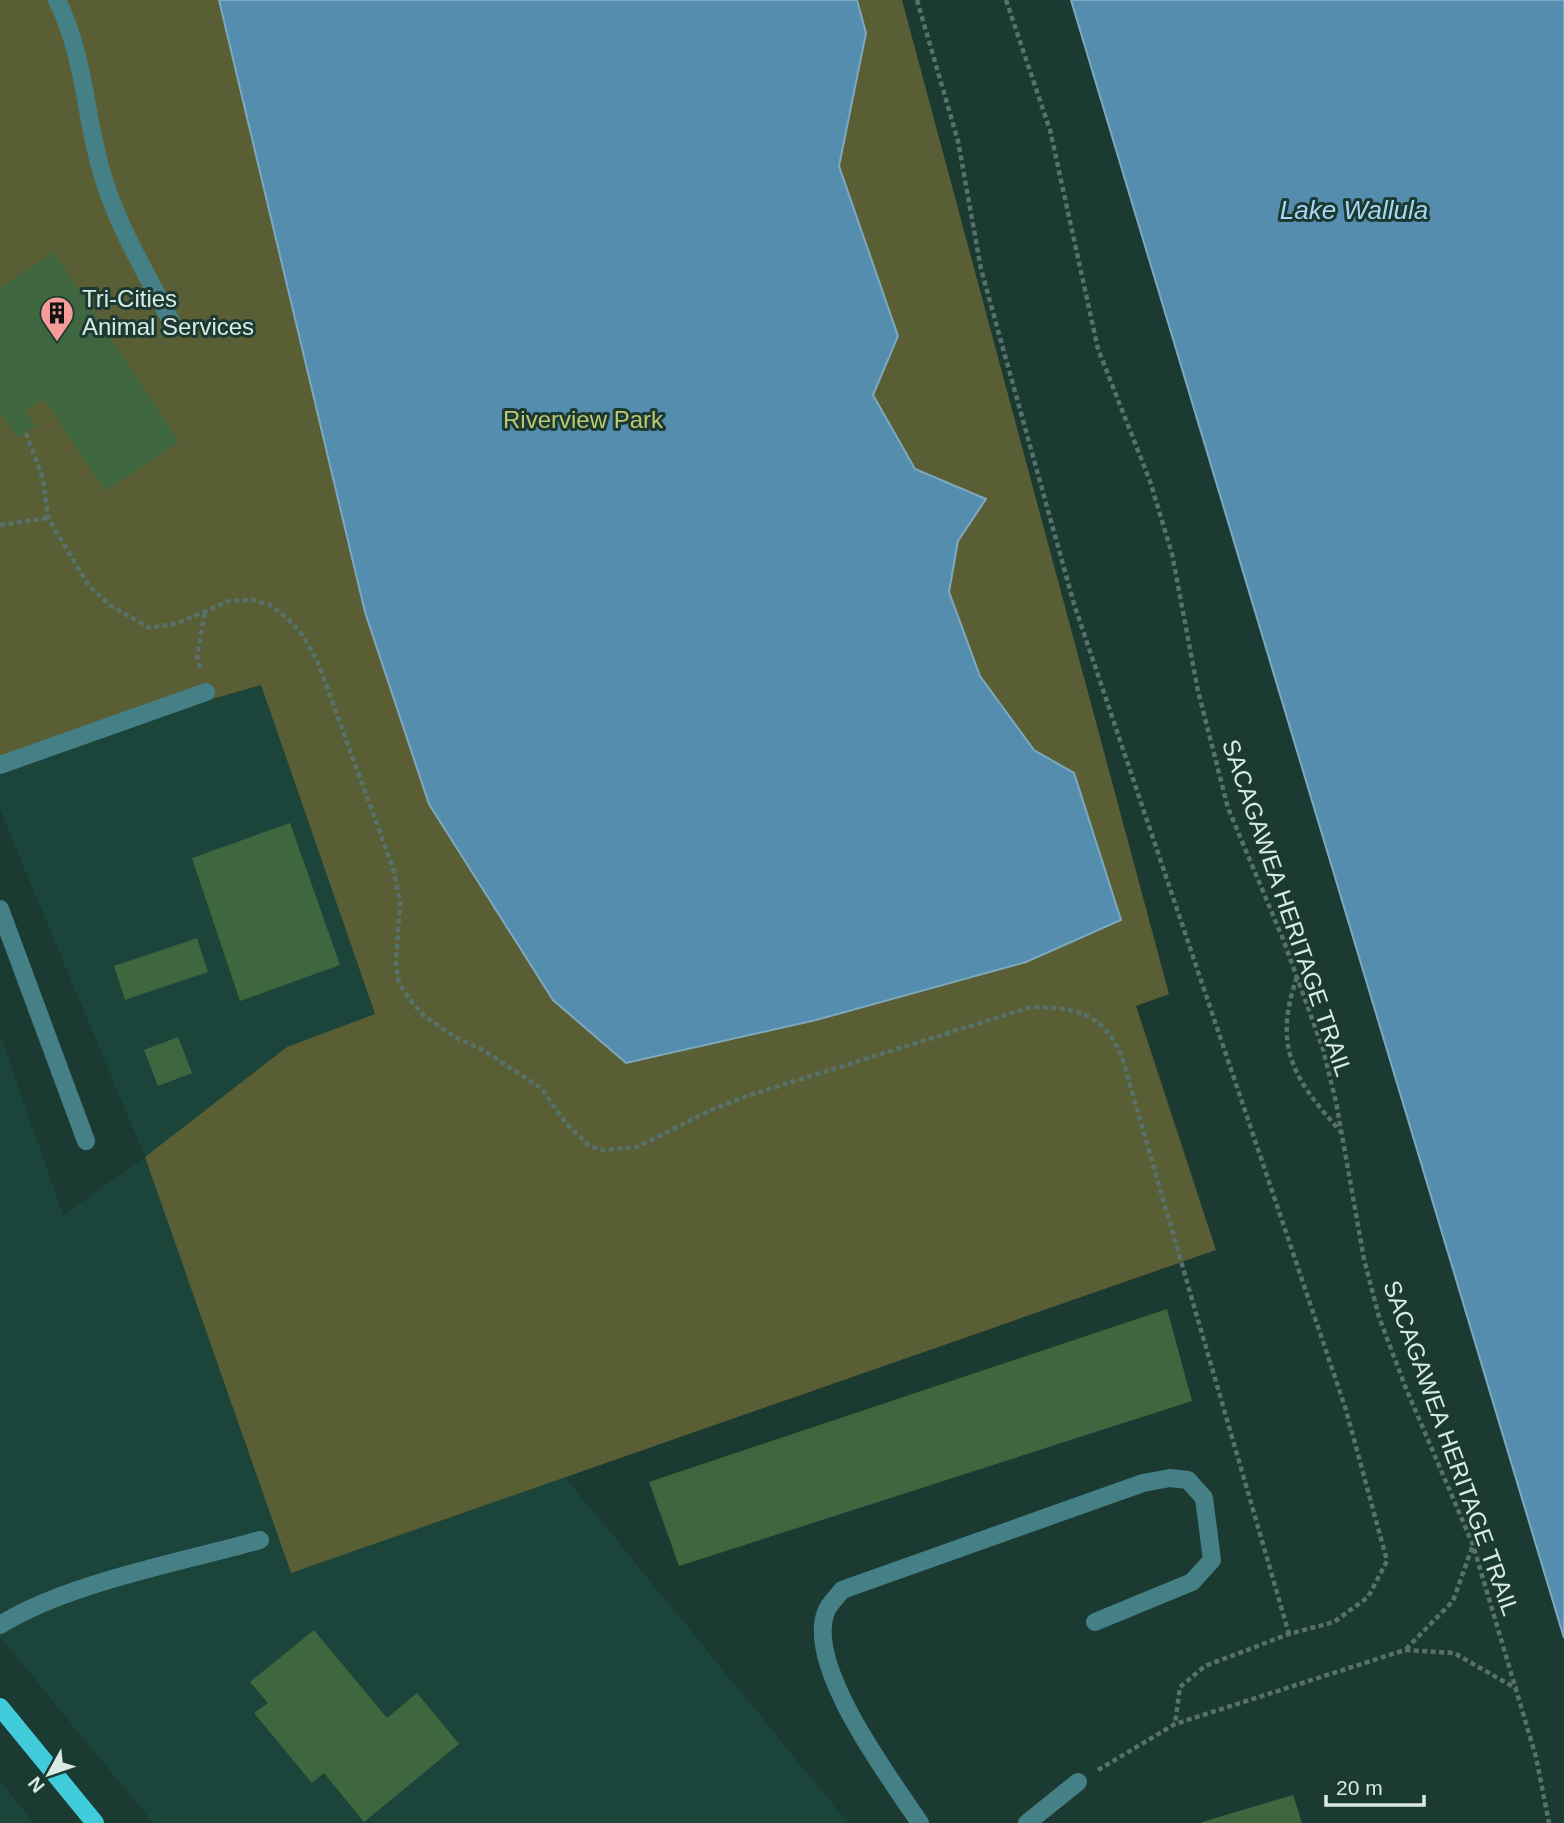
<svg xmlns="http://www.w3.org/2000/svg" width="1564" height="1823" font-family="Helvetica,sans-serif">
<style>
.built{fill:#1b443a}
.green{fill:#5a5e34}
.water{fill:#558daf;stroke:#7da9bf;stroke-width:2}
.building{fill:#3f673f}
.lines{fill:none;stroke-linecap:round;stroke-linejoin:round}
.path{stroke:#57726b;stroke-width:4.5;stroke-dasharray:5 3.5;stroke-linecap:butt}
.minor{stroke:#458087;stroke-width:18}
.major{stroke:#40ccdb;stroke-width:18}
.labels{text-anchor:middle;stroke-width:6;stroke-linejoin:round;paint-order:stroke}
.poi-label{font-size:24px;fill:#d9eae5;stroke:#1b3a32;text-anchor:start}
.park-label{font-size:24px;fill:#bec672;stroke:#1b3a32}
.street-label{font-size:24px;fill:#d9eae5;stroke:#1b3a32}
.water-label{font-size:26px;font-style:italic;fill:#a8d7f5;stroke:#1b3a32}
</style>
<rect width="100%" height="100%" fill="#1b3a32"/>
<!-- built -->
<g class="built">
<polygon points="261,684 375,1014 287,1047 290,1573 565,1477 848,1823 153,1823 0,1637 0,1034 63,1215 145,1157 0,810 0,759"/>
<polygon points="0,1781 34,1823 0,1823"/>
</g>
<!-- green -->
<polygon class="green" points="0,0 902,0 1169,994 1136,1006 1216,1250 291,1573 145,1157 287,1047 375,1014 261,685 0,759"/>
<!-- water -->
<g class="water">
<polygon points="219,0 857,0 866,33 839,166 898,336 873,395 915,469 986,499 958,541 949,592 980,676 1034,750 1074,773 1121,920 1026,962 816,1020 626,1063 553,1000 429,804 365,612"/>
<polygon points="1071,0 1564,0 1564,1638"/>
</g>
<!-- building -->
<g class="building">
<polygon points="54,252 179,442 105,491 44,399 25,411 36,426 17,438 0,412 0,288"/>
<polygon points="290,823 340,965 240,1001 192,858"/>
<polygon points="197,938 208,972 125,1000 114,966"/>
<polygon points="178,1037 192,1073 158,1086 144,1050"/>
<polygon points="1167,1309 1192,1401 679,1566 649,1482"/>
<polygon points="314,1630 387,1718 417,1693 459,1744 364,1822 324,1773 312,1783 254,1713 268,1703 250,1682"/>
<polygon points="1293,1795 1302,1823 1202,1823 1202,1822"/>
</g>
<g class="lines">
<!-- path -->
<g class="path">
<polyline points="917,0 958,141 981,269 1074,604 1346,1410 1387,1561 1368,1597 1334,1622 1289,1634 1205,1666 1180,1687 1175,1724"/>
<polyline points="1006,0 1050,130 1098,349 1150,481 1172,554 1198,691 1228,808 1283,939 1323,1049 1336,1102 1364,1259 1379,1317 1405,1386 1473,1545 1536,1757 1549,1823"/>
<path d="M26,433l17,46 5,39 41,68 22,20 39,22 28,-5 51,-22 24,-1 17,5 16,12 15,16 16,27 76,208 7,34 -4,62 3,19 11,17 13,15 32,22 28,13 58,38 24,34 24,24 14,4 34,-3 74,-37 36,-14 284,-89c44,1 69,4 90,47l168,580"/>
<polyline points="0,525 48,518"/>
<polyline points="200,668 197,656 205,611"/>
<path d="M1297,977c-25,72 -2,103 44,155"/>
<polyline points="1406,1649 1453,1601 1473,1545"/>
<polyline points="1098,1770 1175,1724 1405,1650 1454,1653 1517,1689"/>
</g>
<!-- minor -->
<g class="minor">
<path d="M57,0c30,62 27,118 47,180 16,51 45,98 69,145"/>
<polyline points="0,765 206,692"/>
<polyline points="0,909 86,1141"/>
<path d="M0,1625c67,-42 182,-63 260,-85"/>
<path d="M920,1823c-30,-45 -115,-157 -94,-211 2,-7 11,-15 16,-22l301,-107 27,-5 18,2 16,18 8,62 -20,22 -97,40"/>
<polyline points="1027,1823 1078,1782"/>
</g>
<!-- major -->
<polyline class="major" points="0,1707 95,1823"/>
</g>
<!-- icons -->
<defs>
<g id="building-pin" transform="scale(1.75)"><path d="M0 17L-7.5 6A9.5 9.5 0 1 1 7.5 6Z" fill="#f59b9a" stroke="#1b3a32"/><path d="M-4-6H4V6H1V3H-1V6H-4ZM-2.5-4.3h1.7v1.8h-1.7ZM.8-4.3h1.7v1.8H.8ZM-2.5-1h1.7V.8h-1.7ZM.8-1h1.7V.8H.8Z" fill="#111"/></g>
</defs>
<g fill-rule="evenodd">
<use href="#building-pin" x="57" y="313"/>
</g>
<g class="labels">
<!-- poi labels -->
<g class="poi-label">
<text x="82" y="307">Tri-Cities<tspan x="82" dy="28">Animal Services</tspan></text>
</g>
<!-- park labels -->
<g class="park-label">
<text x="583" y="428">Riverview Park</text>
</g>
<!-- street labels -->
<g class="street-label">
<text transform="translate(1287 908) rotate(71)" y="8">SACAGAWEA HERITAGE TRAIL</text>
<text transform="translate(1451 1448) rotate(70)" y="8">SACAGAWEA HERITAGE TRAIL</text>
</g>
<!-- water labels -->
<g class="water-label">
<text x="1354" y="219">Lake Wallula</text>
</g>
</g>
<!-- north arrow -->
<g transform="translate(49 1774) rotate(230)" stroke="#1b3a32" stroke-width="5" paint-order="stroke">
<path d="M0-5L12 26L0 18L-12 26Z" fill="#d9eae5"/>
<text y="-10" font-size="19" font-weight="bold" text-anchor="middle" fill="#d9eae5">N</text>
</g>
<!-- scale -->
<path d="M1326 1795v10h98v-10" fill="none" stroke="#d9eae5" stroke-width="3.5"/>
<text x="1336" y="1795" font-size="21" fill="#d9eae5" stroke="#1b3a32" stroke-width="5" paint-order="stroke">20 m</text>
</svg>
